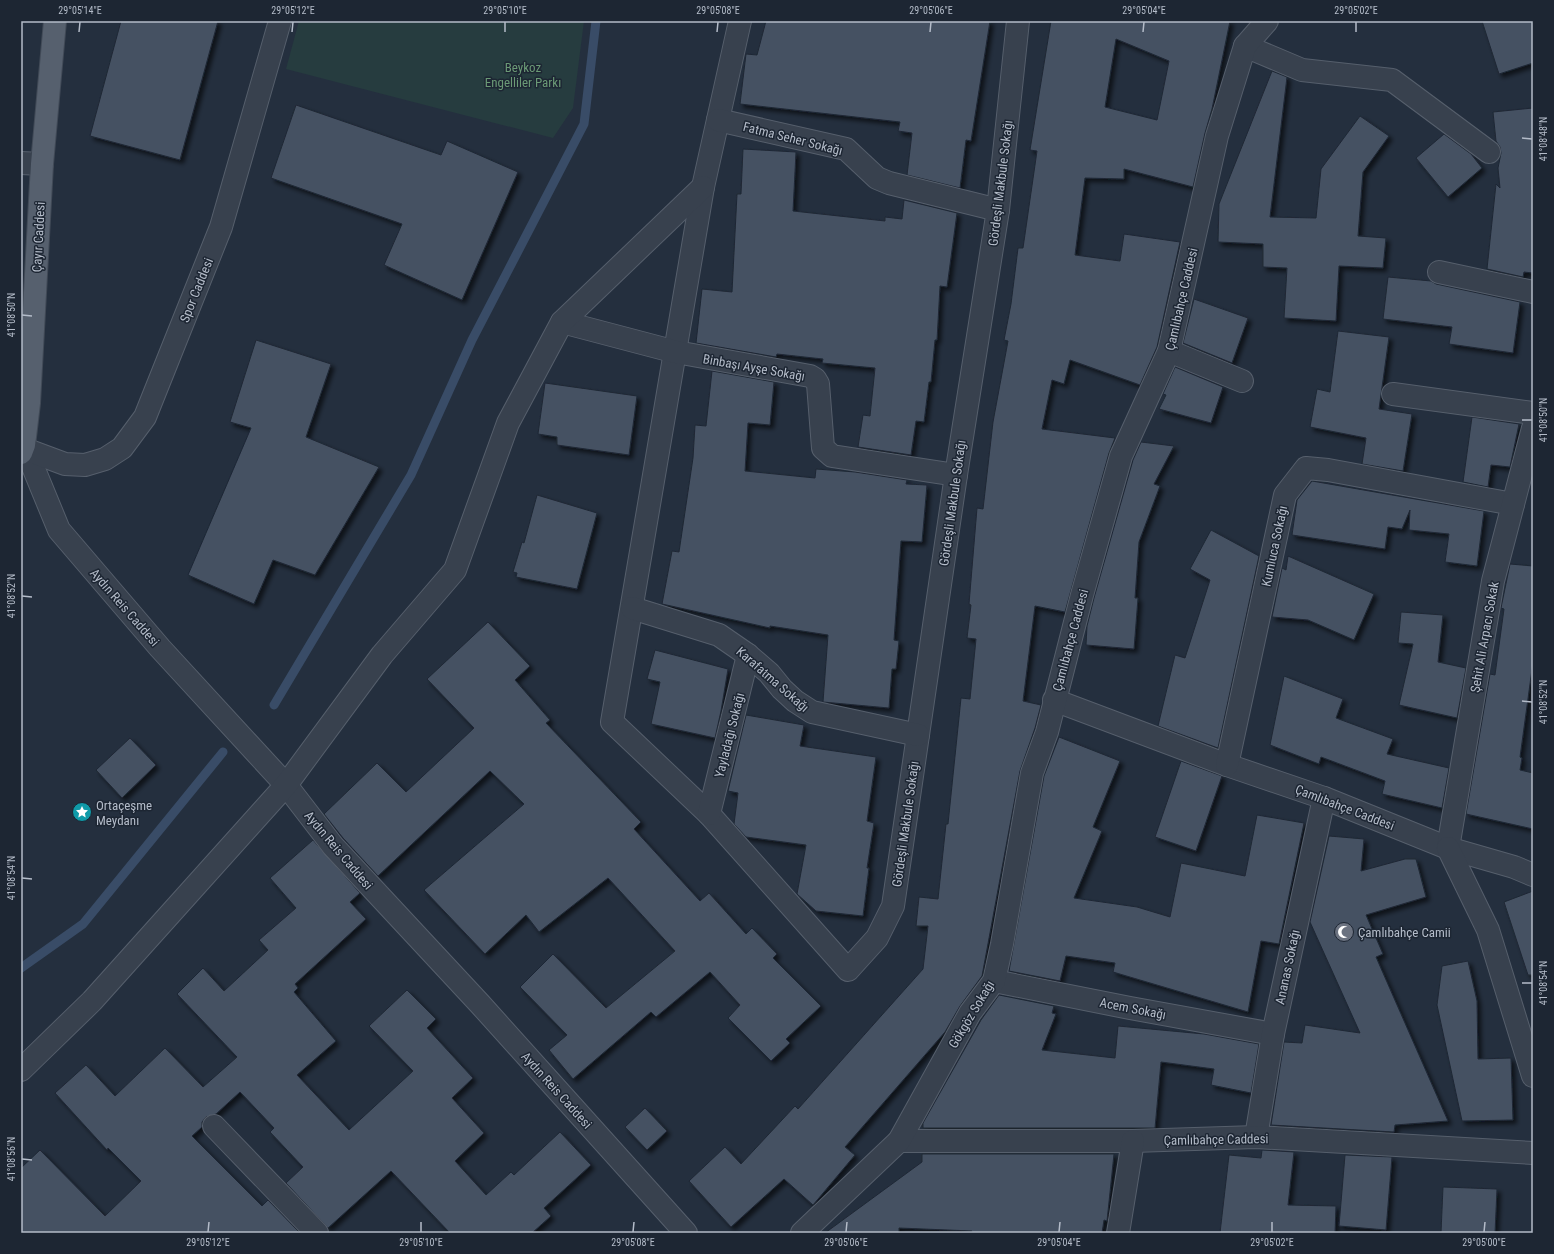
<svg xmlns="http://www.w3.org/2000/svg" width="1554" height="1254" font-family="'Roboto Condensed',sans-serif">
<style>
.green{fill:#263c3f}
.lines{fill:none;stroke-linecap:round;stroke-linejoin:round}
.stream{stroke:#394c67;stroke-width:9}
.building{fill:#455162;stroke:#1f2835;fill-rule:evenodd;filter:url(#shadow)}
.minor-casing{stroke:#565f6c;stroke-width:24}
.major-casing{stroke:#414a57;stroke-width:24}
.minor{stroke:#38414e;stroke-width:22}
.major{stroke:#56606e;stroke-width:22}
.ticks{fill:none;stroke:#b4bcc9;stroke-width:1.5}
.labels{text-anchor:middle;stroke-width:3;stroke-linejoin:round;paint-order:stroke}
.park-label{font-size:13px;fill:#6b9a76;stroke:#1d2633}
.street-label{font-size:13px;fill:#b4bcc9;stroke:#1d2633}
.poi-label{font-size:13px;fill:#b4bcc9;stroke:#1d2633;text-anchor:start}
.neatline{fill:none;stroke:#b4bcc9;stroke-width:1.5}
.ticks-label{font-size:10px;text-anchor:middle;fill:#b4bcc9}
</style>
<defs>
<filter id="shadow"><feDropShadow dx="3.5" dy="3.5" stdDeviation="2" flood-color="#0009"/></filter>
</defs>
<rect width="100%" height="100%" fill="#242f3e"/>
<!-- green -->
<polygon class="green" points="299,21 584,21 573,108 553,138 286,69"/>
<g class="lines">
<!-- stream -->
<g class="stream">
<polyline points="274,705 411,475 472,340 584,124 596,21"/>
<polyline points="21,968 83,924 223,752"/>
</g>
</g>
<!-- building -->
<g class="building">
<polygon points="121,21 218,21 180,160 90,136"/>
<polygon points="766,21 990,21 971,141 966,140 960,188 907,175 912,133 898,131 900,122 740,104 746,54 757,55"/>
<path d="M1051,21h179l-18,88 -7,24 -12,54 -69,-18v10l-39,-1 -10,77 45,6 4,-27 56,8 -23,105 -17,38 -70,-25 -6,24 -12,-4 -10,49 73,9 -6,15 -44,159 -30,-6 -12,95 18,4 -6,23 -15,43 -38,205 -22,30 -15,26 -100,115 10,8 -42,50 -29,-26 -53,48 -42,-46 36,-34 16,17 54,-58 3,3 125,-140 5,-43h-12l3,-29 19,2 8,-75h2l13,-126 9,1 6,-60 -9,-1 4,-33 -2,-1 8,-96 6,1 10,-87 15,-81 -4,-1 7,-36 7,-56h5l14,-97 -7,-1zM1116,39l53,22 -12,59 -52,-13z"/>
<polygon points="1482,21 1533,21 1533,63 1499,74"/>
<polygon points="1272,71 1287,77 1270,217 1316,218 1321,169 1360,116 1389,136 1363,172 1358,236 1386,238 1383,268 1339,266 1336,321 1284,318 1287,268 1263,267 1263,244 1218,242 1219,204"/>
<polygon points="296,105 441,155 447,141 518,172 462,300 384,265 402,224 271,178"/>
<polygon points="1533,108 1533,273 1524,272 1523,277 1487,269 1496,184 1500,188 1498,168 1501,153 1500,147 1496,141 1493,112"/>
<polygon points="1444,134 1471,154 1482,168 1448,197 1416,158"/>
<polygon points="743,149 796,152 793,211 885,221 885,217 902,219 904,200 957,213 947,287 940,286 937,340 935,340 931,382 929,382 924,422 916,421 911,455 858,447 863,415 870,416 875,368 822,363 823,359 777,354 776,357 696,343 702,289 732,292 737,194 741,194"/>
<polygon points="1388,277 1431,281 1436,284 1520,302 1513,353 1449,344 1452,327 1383,319"/>
<polygon points="1194,299 1248,318 1232,363 1183,343"/>
<polygon points="1338,331 1389,337 1379,409 1412,414 1403,471 1362,464 1366,438 1310,427 1317,389 1330,392"/>
<polygon points="256,340 331,364 306,437 379,467 315,575 273,560 254,604 188,575 251,428 230,422"/>
<polygon points="1175,367 1223,387 1211,423 1159,409 1166,395 1163,394"/>
<polygon points="712,371 774,382 770,425 748,423 745,471 815,478 816,469 855,472 907,480 906,484 927,485 922,542 901,541 894,640 899,641 896,669 892,669 889,708 823,702 828,635 770,626 770,628 662,604 672,551 679,552 693,458 695,425 706,426"/>
<polygon points="545,383 637,396 629,455 557,445 557,437 538,434"/>
<polygon points="1472,417 1519,424 1510,467 1491,465 1488,487 1463,482"/>
<polygon points="1141,442 1174,446 1154,484 1160,486 1139,542 1135,598 1138,598 1134,649 1086,645 1087,626 1094,598 1133,460"/>
<polygon points="1312,481 1484,511 1477,566 1445,562 1449,534 1409,530 1410,510 1402,529 1388,527 1385,549 1292,535 1297,500"/>
<polygon points="537,495 597,513 577,589 516,577 517,573 513,572 522,542 524,543"/>
<polygon points="1211,530 1259,556 1218,748 1158,726 1175,655 1185,658 1210,580 1190,569"/>
<polygon points="1288,556 1374,594 1354,640 1308,620 1272,617 1282,568 1286,570"/>
<polygon points="1510,564 1533,566 1533,662 1520,757 1522,758 1520,770 1533,773 1533,829 1466,814 1490,674 1495,675 1504,609 1501,608"/>
<polygon points="1401,612 1443,615 1438,662 1466,668 1457,718 1399,705 1413,644 1398,643"/>
<polygon points="488,622 530,666 515,680 550,720 546,723 641,822 634,829 700,901 709,893 746,934 752,928 777,954 773,958 821,1006 786,1039 790,1043 771,1061 728,1018 740,1005 710,972 656,1017 651,1012 573,1079 549,1050 567,1035 520,987 553,954 606,1008 675,951 608,878 539,932 526,915 485,954 424,890 524,804 490,771 378,876 343,838 324,814 377,763 406,792 474,728 427,679"/>
<polygon points="655,650 728,669 721,711 715,738 651,724 660,682 647,679"/>
<polygon points="1284,676 1343,699 1336,718 1393,739 1387,754 1449,768 1442,808 1382,794 1385,781 1321,757 1319,764 1270,745"/>
<polygon points="746,715 804,725 800,746 876,757 867,821 874,823 867,868 869,868 863,916 816,911 797,894 806,845 746,837 734,824 738,793 728,791"/>
<polygon points="1059,737 1120,761 1093,827 1102,831 1074,898 1137,907 1170,917 1181,863 1245,876 1257,815 1304,823 1279,944 1261,941 1248,1012 1113,972 1115,963 1066,956 1060,981 1009,971 1044,776"/>
<polygon points="130,738 156,765 122,798 96,770"/>
<polygon points="1181,761 1222,776 1196,851 1155,837"/>
<polygon points="1329,836 1364,839 1361,871 1405,859 1416,859 1426,897 1366,915 1383,954 1376,957 1448,1121 1395,1125 1394,1132 1271,1125 1284,1042 1302,1043 1305,1025 1360,1033 1310,922"/>
<polygon points="313,840 360,893 350,902 366,919 295,984 298,988 294,992 336,1041 297,1075 349,1130 413,1071 369,1026 407,990 436,1019 427,1028 473,1078 452,1098 484,1133 455,1161 486,1195 511,1172 514,1175 560,1132 591,1165 544,1208 551,1216 532,1233 450,1233 391,1171 328,1228 286,1183 303,1167 270,1132 274,1128 240,1092 216,1114 206,1117 202,1122 202,1127 192,1136 262,1206 268,1200 300,1233 21,1233 21,1168 40,1150 105,1216 141,1181 108,1148 107,1150 55,1093 86,1065 115,1096 165,1048 203,1087 237,1057 177,994 203,968 224,991 268,950 259,940 296,908 270,878"/>
<polygon points="1533,891 1533,975 1528,975 1504,902"/>
<polygon points="1468,961 1477,1001 1478,1059 1511,1058 1513,1120 1462,1121 1437,1005 1442,966"/>
<polygon points="999,995 1054,1006 1052,1013 1056,1014 1042,1050 1115,1058 1118,1026 1204,1034 1259,1044 1251,1093 1211,1085 1214,1069 1161,1062 1155,1128 923,1128 923,1123 981,1020"/>
<polygon points="645,1108 667,1131 647,1150 625,1127"/>
<polygon points="1262,1150 1294,1152 1288,1205 1336,1206 1335,1233 1220,1233 1229,1155 1261,1158"/>
<polygon points="922,1154 1114,1154 1107,1221 1104,1220 1102,1233 971,1233 972,1231 899,1228 899,1233 825,1233 922,1162"/>
<polygon points="1345,1155 1392,1157 1386,1230 1339,1226"/>
<polygon points="1443,1187 1497,1189 1495,1233 1441,1233"/>
</g>
<g class="lines">
<!-- minor casing -->
<g class="minor-casing">
<g id="minor">
<polyline points="740,21 703,187 612,722 709,814 848,970 877,938 893,906 956,475 998,210 1018,21"/>
<polyline points="1245,46 1302,70 1392,80 1489,152"/>
<polyline points="718,120 846,149 877,178 889,183 998,210"/>
<polyline points="21,163 42,164"/>
<polyline points="1439,272 1533,292"/>
<polyline points="562,322 676,352 810,376 815,379 818,384 823,448 832,456 956,475"/>
<polyline points="1169,351 1242,381"/>
<polyline points="1393,394 1533,413"/>
<polyline points="24,445 59,530 160,648 286,785 333,846 480,1004 686,1233"/>
<polyline points="24,445 30,451 65,464 85,465 105,459 122,448 145,417 221,227 280,21"/>
<polyline points="632,608 719,635 748,655 769,673 782,689 795,701 812,712 918,735"/>
<polyline points="1054,700 1227,765 1324,798 1448,848 1514,867 1533,875"/>
<polyline points="1227,765 1285,495 1306,468 1328,470 1513,504"/>
<polyline points="709,814 748,655"/>
<polyline points="1448,848 1493,581 1533,428"/>
<polyline points="1448,848 1488,930 1533,1076"/>
<polyline points="994,981 1130,1008 1273,1034"/>
<polyline points="21,1070 92,1001 286,785 382,655 455,570 508,423 562,322 703,187"/>
<polyline points="214,1126 317,1233"/>
<polyline points="1256,1137 1273,1034 1324,798"/>
<polyline points="899,1141 1133,1141 1256,1137 1533,1153"/>
<polyline points="802,1233 899,1141 970,1013 994,981 1002,944 1032,773 1047,732 1082,595 1121,456 1169,351 1217,136 1245,46 1267,21"/>
<polyline points="1118,1233 1133,1141"/>
</g>
</g>
<!-- major casing -->
<g class="major-casing">
<polyline id="major" points="21,453 24,445 29,403 42,164 55,21"/>
</g>
<!-- minor -->
<use href="#minor" class="minor"/>
<!-- major -->
<use href="#major" class="major"/>
</g>
<!-- ticks -->
<path class="ticks" d="M79,32l1,-10M292,32l1,-10M505,32v-10M717,32l1,-10M930,32l1,-10M1143,32l1,-10M1356,32v-10M1522,138l10,1M22,315l10,1M1522,420h10M22,596l10,1M1522,701l10,1M22,878l10,1M1522,983h10M22,1159l10,1M208,1232l1,-10M421,1232v-10M633,1232l1,-10M846,1232l1,-10M1059,1232l1,-10M1272,1232v-10M1484,1232l1,-10"/>
<!-- icons -->
<defs>
<g id="sight-disc" transform="scale(1)"><circle r="9.5" fill="#0f9aa8" stroke="#1d2633"/><path d="M0-6L1.8-2.2L6-1.7L2.9 1.2L3.7 5.4L0 3.3L-3.7 5.4L-2.9 1.2L-6-1.7L-1.8-2.2Z" fill="#fff"/></g>
<g id="mosque-disc" transform="scale(1)"><circle r="9.5" fill="#6b7280" stroke="#1d2633"/><path d="M3.5-4.9A6 6 0 1 0 3.5 4.9A5 5 0 1 1 3.5-4.9Z" fill="#fff"/></g>
</defs>
<g fill-rule="evenodd">
<use href="#sight-disc" x="82" y="812"/>
<use href="#mosque-disc" x="1344" y="932"/>
</g>
<g class="labels">
<!-- park labels -->
<g class="park-label">
<text x="523" y="72">Beykoz<tspan x="523" dy="15">Engelliler Parkı</tspan></text>
</g>
<!-- street labels -->
<g class="street-label">
<text transform="translate(793 138) rotate(14)" y="5">Fatma Seher Sokağı</text>
<text transform="translate(1000 183) rotate(-83)" y="5">Gördeşli Makbule Sokağı</text>
<text transform="translate(38 237) rotate(-87)" y="5">Çayır Caddesi</text>
<text transform="translate(196 290) rotate(-68)" y="5">Spor Caddesi</text>
<text transform="translate(1181 299) rotate(-77)" y="5">Çamlıbahçe Caddesi</text>
<text transform="translate(754 367) rotate(10)" y="5">Binbaşı Ayşe Sokağı</text>
<text transform="translate(952 503) rotate(-82)" y="5">Gördeşli Makbule Sokağı</text>
<text transform="translate(1274 546) rotate(-78)" y="5">Kumluca Sokağı</text>
<text transform="translate(125 607) rotate(49)" y="5">Aydın Reis Caddesi</text>
<text transform="translate(1484 637) rotate(-80)" y="5">Şehit Ali Arpacı Sokak</text>
<text transform="translate(1070 640) rotate(-75)" y="5">Çamlıbahçe Caddesi</text>
<text transform="translate(773 679) rotate(41)" y="5">Karafatma Sokağı</text>
<text transform="translate(729 735) rotate(-76)" y="5">Yayladağı Sokağı</text>
<text transform="translate(1345 807) rotate(21)" y="5">Çamlıbahçe Caddesi</text>
<text transform="translate(905 824) rotate(-82)" y="5">Gördeşli Makbule Sokağı</text>
<text transform="translate(339 850) rotate(50)" y="5">Aydın Reis Caddesi</text>
<text transform="translate(1287 967) rotate(-78)" y="5">Ananas Sokağı</text>
<text transform="translate(1133 1008) rotate(11)" y="5">Acem Sokağı</text>
<text transform="translate(971 1014) rotate(-59)" y="5">Gökgöz Sokağı</text>
<text transform="translate(557 1090) rotate(48)" y="5">Aydın Reis Caddesi</text>
<text transform="translate(1216 1139) rotate(-1)" y="5">Çamlıbahçe Caddesi</text>
</g>
<!-- poi labels -->
<g class="poi-label">
<text x="96" y="810">Ortaçeşme<tspan x="96" dy="15">Meydanı</tspan></text>
<text x="1358" y="937">Çamlıbahçe Camii</text>
</g>
</g>
<!-- border -->
<rect width="1554" height="1254" fill="none" stroke="#1d2633" stroke-width="44"/>
<rect x="22" y="22" width="1510" height="1210" class="neatline"/>
<g class="ticks-label">
<text x="80" y="14">29°05'14"E</text>
<text x="293" y="14">29°05'12"E</text>
<text x="505" y="14">29°05'10"E</text>
<text x="718" y="14">29°05'08"E</text>
<text x="931" y="14">29°05'06"E</text>
<text x="1144" y="14">29°05'04"E</text>
<text x="1356" y="14">29°05'02"E</text>
<text transform="translate(1543 139) rotate(-90)" y="4">41°08'48"N</text>
<text transform="translate(11 315) rotate(-90)" y="4">41°08'50"N</text>
<text transform="translate(1543 420) rotate(-90)" y="4">41°08'50"N</text>
<text transform="translate(11 596) rotate(-90)" y="4">41°08'52"N</text>
<text transform="translate(1543 702) rotate(-90)" y="4">41°08'52"N</text>
<text transform="translate(11 878) rotate(-90)" y="4">41°08'54"N</text>
<text transform="translate(1543 983) rotate(-90)" y="4">41°08'54"N</text>
<text transform="translate(11 1159) rotate(-90)" y="4">41°08'56"N</text>
<text x="208" y="1246">29°05'12"E</text>
<text x="421" y="1246">29°05'10"E</text>
<text x="633" y="1246">29°05'08"E</text>
<text x="846" y="1246">29°05'06"E</text>
<text x="1059" y="1246">29°05'04"E</text>
<text x="1272" y="1246">29°05'02"E</text>
<text x="1484" y="1246">29°05'00"E</text>
</g>
</svg>
